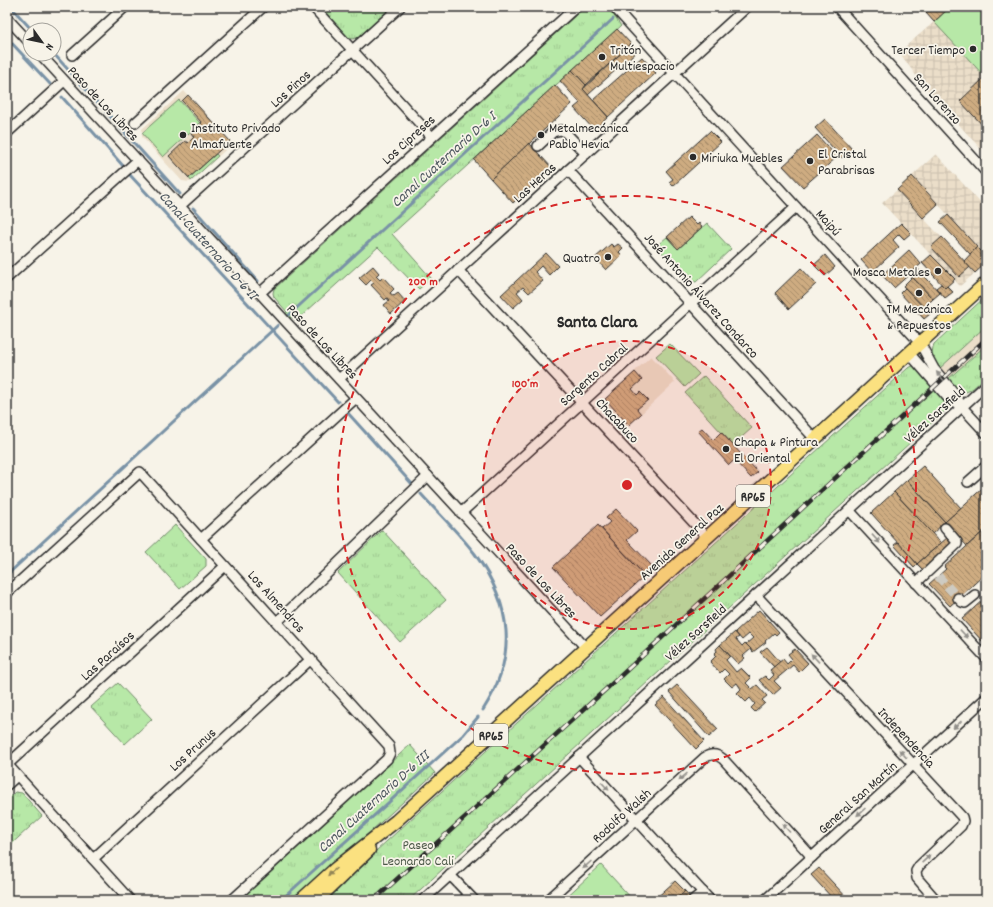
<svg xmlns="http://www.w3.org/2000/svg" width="993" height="907" font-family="Dekko,sans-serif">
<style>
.built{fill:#ebdec9}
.industrial{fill:url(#industrial-grid)}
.grass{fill:url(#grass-tufts);stroke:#718a69}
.garden{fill:#b7e8a7;stroke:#718a69}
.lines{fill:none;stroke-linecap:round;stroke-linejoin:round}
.stream{stroke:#7992a6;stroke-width:3}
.building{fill:url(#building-back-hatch);stroke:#2b2b2b}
.minor-tunnel{stroke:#cecbc2;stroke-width:9;stroke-dasharray:9 4.5;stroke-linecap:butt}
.minor-casing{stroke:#2b2b2b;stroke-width:12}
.major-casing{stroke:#2b2b2b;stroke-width:15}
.minor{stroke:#f7f3e8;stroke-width:9}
.major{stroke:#fbe180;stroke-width:12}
.rail-casing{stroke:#2b2b2b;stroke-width:4.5}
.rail{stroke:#f7f3e8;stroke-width:3;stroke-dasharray:9;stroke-linecap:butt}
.oneway{fill:#918f8a}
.oneway2{fill:#938656}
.ring{fill:none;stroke:#d62828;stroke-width:2;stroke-dasharray:7 5}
.poi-dot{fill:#2b2b2b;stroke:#f7f3e8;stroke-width:1.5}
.labels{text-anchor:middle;stroke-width:3.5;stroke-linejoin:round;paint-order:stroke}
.shield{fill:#f7f3e8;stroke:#686764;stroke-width:1}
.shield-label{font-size:13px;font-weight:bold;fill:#2b2b2b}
.poi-label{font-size:14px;fill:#2b2b2b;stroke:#f7f3e8;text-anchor:start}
.street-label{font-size:14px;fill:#2b2b2b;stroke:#f7f3e8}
.park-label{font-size:14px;fill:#4e5a4a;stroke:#f7f3e8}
.water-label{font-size:15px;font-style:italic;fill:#4c565e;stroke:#f7f3e8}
.district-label{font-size:18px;font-weight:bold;fill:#2b2b2b;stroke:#f7f3e8}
.centre{fill:#d62828;stroke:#f7f3e8;stroke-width:2}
.ring-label{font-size:12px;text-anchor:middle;font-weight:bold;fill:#d62828;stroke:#f7f3e8;stroke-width:3.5;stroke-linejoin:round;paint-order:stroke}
</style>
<defs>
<pattern id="industrial-grid" width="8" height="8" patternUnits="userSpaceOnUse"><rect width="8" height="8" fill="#ebdec9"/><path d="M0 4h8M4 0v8" fill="none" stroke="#cabfad"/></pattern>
<pattern id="grass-tufts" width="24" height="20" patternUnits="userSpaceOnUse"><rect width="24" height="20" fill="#b7e8a7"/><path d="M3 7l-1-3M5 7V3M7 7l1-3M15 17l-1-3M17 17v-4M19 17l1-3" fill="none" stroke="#9ec790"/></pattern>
<pattern id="building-back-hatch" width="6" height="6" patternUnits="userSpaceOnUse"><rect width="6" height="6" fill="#ceac81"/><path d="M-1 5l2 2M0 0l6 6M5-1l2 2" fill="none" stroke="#a78c6a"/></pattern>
</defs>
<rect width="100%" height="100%" fill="#f7f3e8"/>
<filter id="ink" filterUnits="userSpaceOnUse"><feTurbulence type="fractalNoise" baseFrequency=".025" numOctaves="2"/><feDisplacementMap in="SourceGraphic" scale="8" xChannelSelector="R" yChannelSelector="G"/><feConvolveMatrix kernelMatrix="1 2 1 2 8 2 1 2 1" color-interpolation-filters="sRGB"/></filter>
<g filter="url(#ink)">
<!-- built -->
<g class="built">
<polygon points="184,91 232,144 190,182 182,181 142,137 142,129"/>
<polygon points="986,326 986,345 947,380 939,369"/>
<polygon points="651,356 675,382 625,429 603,406 604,400"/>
</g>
<!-- industrial -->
<g class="industrial">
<polygon points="920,7 950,7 986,78 986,155 919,80 899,52 934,22"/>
<polygon points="936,154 986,209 986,256 912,176"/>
<polygon points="897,190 975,273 960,286 882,203"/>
</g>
<!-- grass -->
<g class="grass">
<polygon points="321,7 392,7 359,37 353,39 349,38"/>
<polygon points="585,7 608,7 621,26 392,234 431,278 419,289 378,247 296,321 292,317 290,318 286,314 287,312 274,297 273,293 274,289"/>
<polygon points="707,223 731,249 696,282 688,280 656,246 667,237 678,249"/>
<path d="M986,296v30l-47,43c-5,-8 -9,-15 -5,-25z"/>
<path d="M986,345v31c-6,5 -18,21 -27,15 -4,-2 -8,-8 -12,-11z"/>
<polygon points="913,366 918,368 945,400 947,409 409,900 322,900 908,368"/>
<polygon points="704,376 752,428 733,445 685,393"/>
<polygon points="175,525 206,559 206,566 180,589 146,552"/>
<polygon points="382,530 446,600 400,642 338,573"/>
<polygon points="118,683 152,719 125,744 91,707"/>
<polygon points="410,745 435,773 295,900 239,900"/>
<polygon points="15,792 22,793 42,816 7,848 7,799"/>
</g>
<!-- garden -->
<g class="garden">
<polygon points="950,7 986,8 986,78 934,22"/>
<polygon points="179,100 200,123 163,157 142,133"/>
<polygon points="216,154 218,156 191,181 189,178"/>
<polygon points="670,344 699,374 685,387 656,356"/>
<polygon points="601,865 633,900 563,900"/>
</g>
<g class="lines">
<!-- stream -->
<g class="stream">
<polyline points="11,7 32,30"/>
<polyline points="7,38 50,84"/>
<polyline points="54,54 180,194"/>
<polyline points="62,97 124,167"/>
<polyline points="130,175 338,402"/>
<polyline points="193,208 258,281"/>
<polyline points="289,315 613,19"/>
<polyline points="347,412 412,484"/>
<path d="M421,494c18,20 38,39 54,60 37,51 43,102 8,156"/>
<polyline points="7,575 278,325"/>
<polyline points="281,900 463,735 478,717"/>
</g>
</g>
<!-- building -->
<g class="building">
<polygon points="920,7 932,7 926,13"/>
<polygon points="932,7 950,7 934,22 926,13"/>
<polygon points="617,29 631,44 586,85 572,70"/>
<polygon points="631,44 637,51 588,95 583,89"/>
<polygon points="642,57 656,73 608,117 593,100"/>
<polygon points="572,70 586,85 583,89 608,117 594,130 574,108 580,103 560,81"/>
<polygon points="985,77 986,78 986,129 960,101"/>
<polygon points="555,85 572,104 491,179 474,160"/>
<polygon points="188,95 230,141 189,178 169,156 185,141 188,143 194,137 191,133 202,123 182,101"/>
<polygon points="825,119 852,149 842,158 815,128"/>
<polygon points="710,131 721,142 673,186 669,182 673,179 666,171"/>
<polygon points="817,135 837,157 803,187 783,166"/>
<polygon points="529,143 552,168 513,203 491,179"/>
<polygon points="912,176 938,204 923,218 897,190"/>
<polygon points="948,215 977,247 970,254 940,222"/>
<polygon points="689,217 697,225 699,223 702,227 678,249 667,237"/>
<polygon points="901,223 911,233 904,239 899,234 893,240 899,247 872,272 861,260"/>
<polygon points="942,237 970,267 959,277 931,247"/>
<polygon points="611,244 614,247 618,244 623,248 619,252 622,255 606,270 595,258"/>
<polygon points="977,247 986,256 986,263 975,273 964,261"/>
<polygon points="909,250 921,264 894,288 882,275"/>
<polygon points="546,253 558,266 549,275 541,266 535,272 543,281 529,293 523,287 517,292 523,299 513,308 501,295"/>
<polygon points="825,255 835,267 825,276 814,265"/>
<polygon points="931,255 955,279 945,288 922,263"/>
<polygon points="373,266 379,273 376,276 380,280 383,277 394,289 390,293 394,296 398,293 405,301 391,314 384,305 389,301 387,298 385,300 371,285 374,283 371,280 366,285 359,278"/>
<polygon points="801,268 816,284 789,309 775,293"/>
<polygon points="917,268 940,293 933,299 909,274"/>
<polygon points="912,277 933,299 924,308 903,286"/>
<polygon points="941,284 945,288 947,286 953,292 945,298 936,288"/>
<polygon points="905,288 930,314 924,319 900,293"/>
<polygon points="635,372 642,380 632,389 637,395 640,392 648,400 637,409 641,414 629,425 605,399"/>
<polygon points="702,428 713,440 721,432 741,454 729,465 698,431"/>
<polygon points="741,454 758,472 751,478 734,460"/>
<polygon points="923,466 961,508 945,522 907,480"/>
<polygon points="907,480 945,522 932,534 894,492"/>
<polygon points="986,485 986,529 967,546 945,522"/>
<polygon points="894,492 941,543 917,564 871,513"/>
<polygon points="616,509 637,531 627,540 654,568 645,576 602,529 610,522 606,518"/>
<polygon points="598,525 645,576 600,617 553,567"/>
<polygon points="986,529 986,573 950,606 929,584 946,569 944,567"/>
<polygon points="948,537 953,543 923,570 917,564"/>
<polygon points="898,542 917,564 914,567 894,545"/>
<polygon points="986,597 986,639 983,642 962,619"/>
<polygon points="759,610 779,632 776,635 774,633 765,641 766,642 753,652 746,644 753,638 749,634 742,640 735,632"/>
<polygon points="735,632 739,637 736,639 742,646 745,643 751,649 743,656 745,658 738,664 720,645"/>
<polygon points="720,645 730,656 726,660 736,672 741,668 751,678 746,683 752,689 757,685 767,696 762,700 765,703 755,712 751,708 755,704 750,698 746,702 737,693 741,689 737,683 732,687 724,679 729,674 724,669 720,673 710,662 716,656 714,654 717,651 716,649"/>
<polygon points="767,647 780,662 774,667 760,652"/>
<polygon points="795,649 808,663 799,672 793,665 774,681 781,688 773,695 759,680 765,676 769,680 774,675 770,670 783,659 787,664 792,659 788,654"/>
<polygon points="677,685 718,729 709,737 669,692"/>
<polygon points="664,697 704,741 696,749 655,705"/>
<polygon points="819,868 849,900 834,900 811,875"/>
<polygon points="675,881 685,891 675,900 654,900"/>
<polygon points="685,891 692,899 690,900 675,900"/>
</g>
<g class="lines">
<!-- minor-tunnel -->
<polyline class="minor-tunnel" points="938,576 958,598"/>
<!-- minor casing -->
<g class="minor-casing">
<g id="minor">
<polyline points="313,7 432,137"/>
<polyline points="614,7 920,343 934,369 955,394 962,407 986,433"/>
<polyline points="837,7 986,172"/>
<polyline points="7,18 30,43"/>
<polyline points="40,54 586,648"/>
<polyline points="72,55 125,7"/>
<polyline points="135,123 263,7"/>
<polyline points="7,133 64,81"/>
<polyline points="538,146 553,132 561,130 565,132 586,154"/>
<polyline points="568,170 815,439"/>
<polyline points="180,206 400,7"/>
<polyline points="458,270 707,537"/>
<polyline points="7,278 138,160"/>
<polyline points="260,293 576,7"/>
<polyline points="909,353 949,399 962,407"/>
<polyline points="339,379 747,7"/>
<polyline points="968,482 986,466"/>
<polyline points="849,510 986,658"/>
<polyline points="461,513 796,207"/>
<polyline points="201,539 356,398"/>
<polyline points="916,583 957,544 957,542 945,528"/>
<polyline points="7,593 140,472 389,746 390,753 387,759 232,900"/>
<polyline points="756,595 962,817 963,821 961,826 919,866 916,871 917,878 936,900"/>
<polyline points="958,598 962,602 965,603 975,595"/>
<polyline points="277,622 428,476"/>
<polyline points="579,757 710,900"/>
<polyline points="7,764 130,900"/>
<polyline points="7,765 225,566"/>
<polyline points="7,785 17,776"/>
<polyline points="93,859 311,659"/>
<polyline points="450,875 474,900"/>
<polyline points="423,900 986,385"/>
<path d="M548,900l156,-142c7,-5 13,-4 19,1l89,98"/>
<polyline points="693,900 703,892"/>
<polyline points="765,900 986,698"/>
</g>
</g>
<!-- major casing -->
<g class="major-casing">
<g id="major">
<polyline points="301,900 335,869 396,821 986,283"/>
<polyline points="317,900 369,850"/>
</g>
</g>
<!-- minor -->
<use href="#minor" class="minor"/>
<!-- major -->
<use href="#major" class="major"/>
<!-- rail casing -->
<g class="rail-casing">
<polyline id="rail" points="374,900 615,681 986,339"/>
</g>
<!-- rail -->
<use href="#rail" class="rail"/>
</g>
<!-- one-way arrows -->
<defs><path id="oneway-solid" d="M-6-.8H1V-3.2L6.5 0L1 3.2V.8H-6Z"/></defs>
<g class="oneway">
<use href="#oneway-solid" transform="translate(940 376) rotate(-130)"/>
<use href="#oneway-solid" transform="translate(876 539) rotate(47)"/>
<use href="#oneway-solid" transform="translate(964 634) rotate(47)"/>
<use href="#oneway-solid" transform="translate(815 658) rotate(-133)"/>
<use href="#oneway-solid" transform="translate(957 725) rotate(138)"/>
<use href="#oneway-solid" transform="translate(903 754) rotate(-133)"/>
<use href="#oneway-solid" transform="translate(683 777) rotate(138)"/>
<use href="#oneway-solid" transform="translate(605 786) rotate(47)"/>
<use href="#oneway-solid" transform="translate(861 812) rotate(138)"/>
<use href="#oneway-solid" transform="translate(786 828) rotate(-132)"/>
<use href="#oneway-solid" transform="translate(926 859) rotate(-43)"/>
<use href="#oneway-solid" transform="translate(587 865) rotate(138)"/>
</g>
<use class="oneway2" href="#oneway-solid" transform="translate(332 872) rotate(138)"/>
</g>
<!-- distance rings -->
<circle cx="627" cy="485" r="144" fill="#d62828" fill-opacity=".12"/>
<g class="ring">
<circle cx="627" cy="485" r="144"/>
<circle cx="627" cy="485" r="289"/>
</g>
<!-- markers -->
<g class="poi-dot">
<circle cx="973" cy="49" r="4"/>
<circle cx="602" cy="57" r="4"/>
<circle cx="183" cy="135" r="4"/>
<circle cx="541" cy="135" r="4"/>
<circle cx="693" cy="157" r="4"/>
<circle cx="810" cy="161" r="4"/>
<circle cx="608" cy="257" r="4"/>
<circle cx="938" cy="271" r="4"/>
<circle cx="919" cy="293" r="4"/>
<circle cx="726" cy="449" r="4"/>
</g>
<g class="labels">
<!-- shield labels -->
<g class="shield">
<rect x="736" y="485" width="34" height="22" rx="3"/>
<rect x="474" y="724" width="34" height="22" rx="3"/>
</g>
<g class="shield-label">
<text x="753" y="501">RP65</text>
<text x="491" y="740">RP65</text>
</g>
<!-- poi labels -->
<g class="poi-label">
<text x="610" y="54">Tritón<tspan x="610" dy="16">Multiespacio</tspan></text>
<text x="965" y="54" text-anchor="end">Tercer Tiempo</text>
<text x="191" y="132">Instituto Privado<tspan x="191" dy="16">Almafuerte</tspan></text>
<text x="549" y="132">Metalmecánica<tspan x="549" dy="16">Pablo Hevia</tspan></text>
<text x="818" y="158">El Cristal<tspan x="818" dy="16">Parabrisas</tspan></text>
<text x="701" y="162">Miriuka Muebles</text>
<text x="600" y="262" text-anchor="end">Quatro</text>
<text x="930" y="276" text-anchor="end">Mosca Metales</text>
<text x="919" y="313" text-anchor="middle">TM Mecánica<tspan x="919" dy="16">&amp; Repuestos</tspan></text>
<text x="734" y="446">Chapa &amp; Pintura<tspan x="734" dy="16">El Oriental</tspan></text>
</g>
<!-- street labels -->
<g class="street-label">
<text transform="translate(290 88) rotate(-42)" y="5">Los Pinos</text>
<text transform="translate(938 98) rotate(48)" y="5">San Lorenzo</text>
<text transform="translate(104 103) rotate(47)" y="5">Paso de Los Libres</text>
<text transform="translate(408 139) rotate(-42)" y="5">Los Cipreses</text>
<text transform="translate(534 182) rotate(-42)" y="5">Las Heras</text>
<text transform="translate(829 222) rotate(48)" y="5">Maipú</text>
<text transform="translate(702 295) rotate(48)" y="5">José Antonio Álvarez Condarco</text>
<text transform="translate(323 341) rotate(47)" y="5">Paso de Los Libres</text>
<text transform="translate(593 374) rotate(-42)" y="5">Sargento Cabral</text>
<text transform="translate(934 414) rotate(-42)" y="5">Vélez Sarsfield</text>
<text transform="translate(618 420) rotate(47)" y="5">Chacabuco</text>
<text transform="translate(681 541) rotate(-42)" y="5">Avenida General Paz</text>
<text transform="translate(542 580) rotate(47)" y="5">Paso de Los Libres</text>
<text transform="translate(277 601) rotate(48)" y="5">Los Almendros</text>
<text transform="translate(695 632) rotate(-42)" y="5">Vélez Sarsfield</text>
<text transform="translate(107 655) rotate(-42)" y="5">Las Paraísos</text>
<text transform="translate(907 737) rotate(47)" y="5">Independencia</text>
<text transform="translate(192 749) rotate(-42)" y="5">Los Prunus</text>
<text transform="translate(857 797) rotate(-42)" y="5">General San Martín</text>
<text transform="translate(621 815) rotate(-42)" y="5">Rodolfo Walsh</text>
</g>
<!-- park labels -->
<g class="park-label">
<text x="418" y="849">Paseo<tspan x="418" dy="16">Leonardo Cali</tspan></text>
</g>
<!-- water labels -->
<g class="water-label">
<text transform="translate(443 159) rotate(-42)" y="5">Canal Cuaternario D-6 I</text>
<text transform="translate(209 245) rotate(48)" y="5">Canal Cuaternario D-6 II</text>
<text transform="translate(373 801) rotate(-42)" y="5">Canal Cuaternario D-6 III</text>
</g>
<!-- district labels -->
<g class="district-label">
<text x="597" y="327">Santa Clara</text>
</g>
</g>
<circle cx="627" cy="485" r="6" class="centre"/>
<g class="ring-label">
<text x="423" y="285">200 m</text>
<text x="525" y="387">100 m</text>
</g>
<!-- margin -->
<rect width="993" height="907" fill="none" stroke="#f7f3e8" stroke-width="24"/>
<rect x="12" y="12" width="969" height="883" fill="none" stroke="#2b2b2b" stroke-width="1.5" filter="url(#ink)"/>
<!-- north arrow -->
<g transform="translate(42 42) rotate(123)"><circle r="19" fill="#f7f3e8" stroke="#a5a39c"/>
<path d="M0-3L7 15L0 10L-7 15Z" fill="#2b2b2b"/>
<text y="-6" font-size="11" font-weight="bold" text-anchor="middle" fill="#2b2b2b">N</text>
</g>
</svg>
